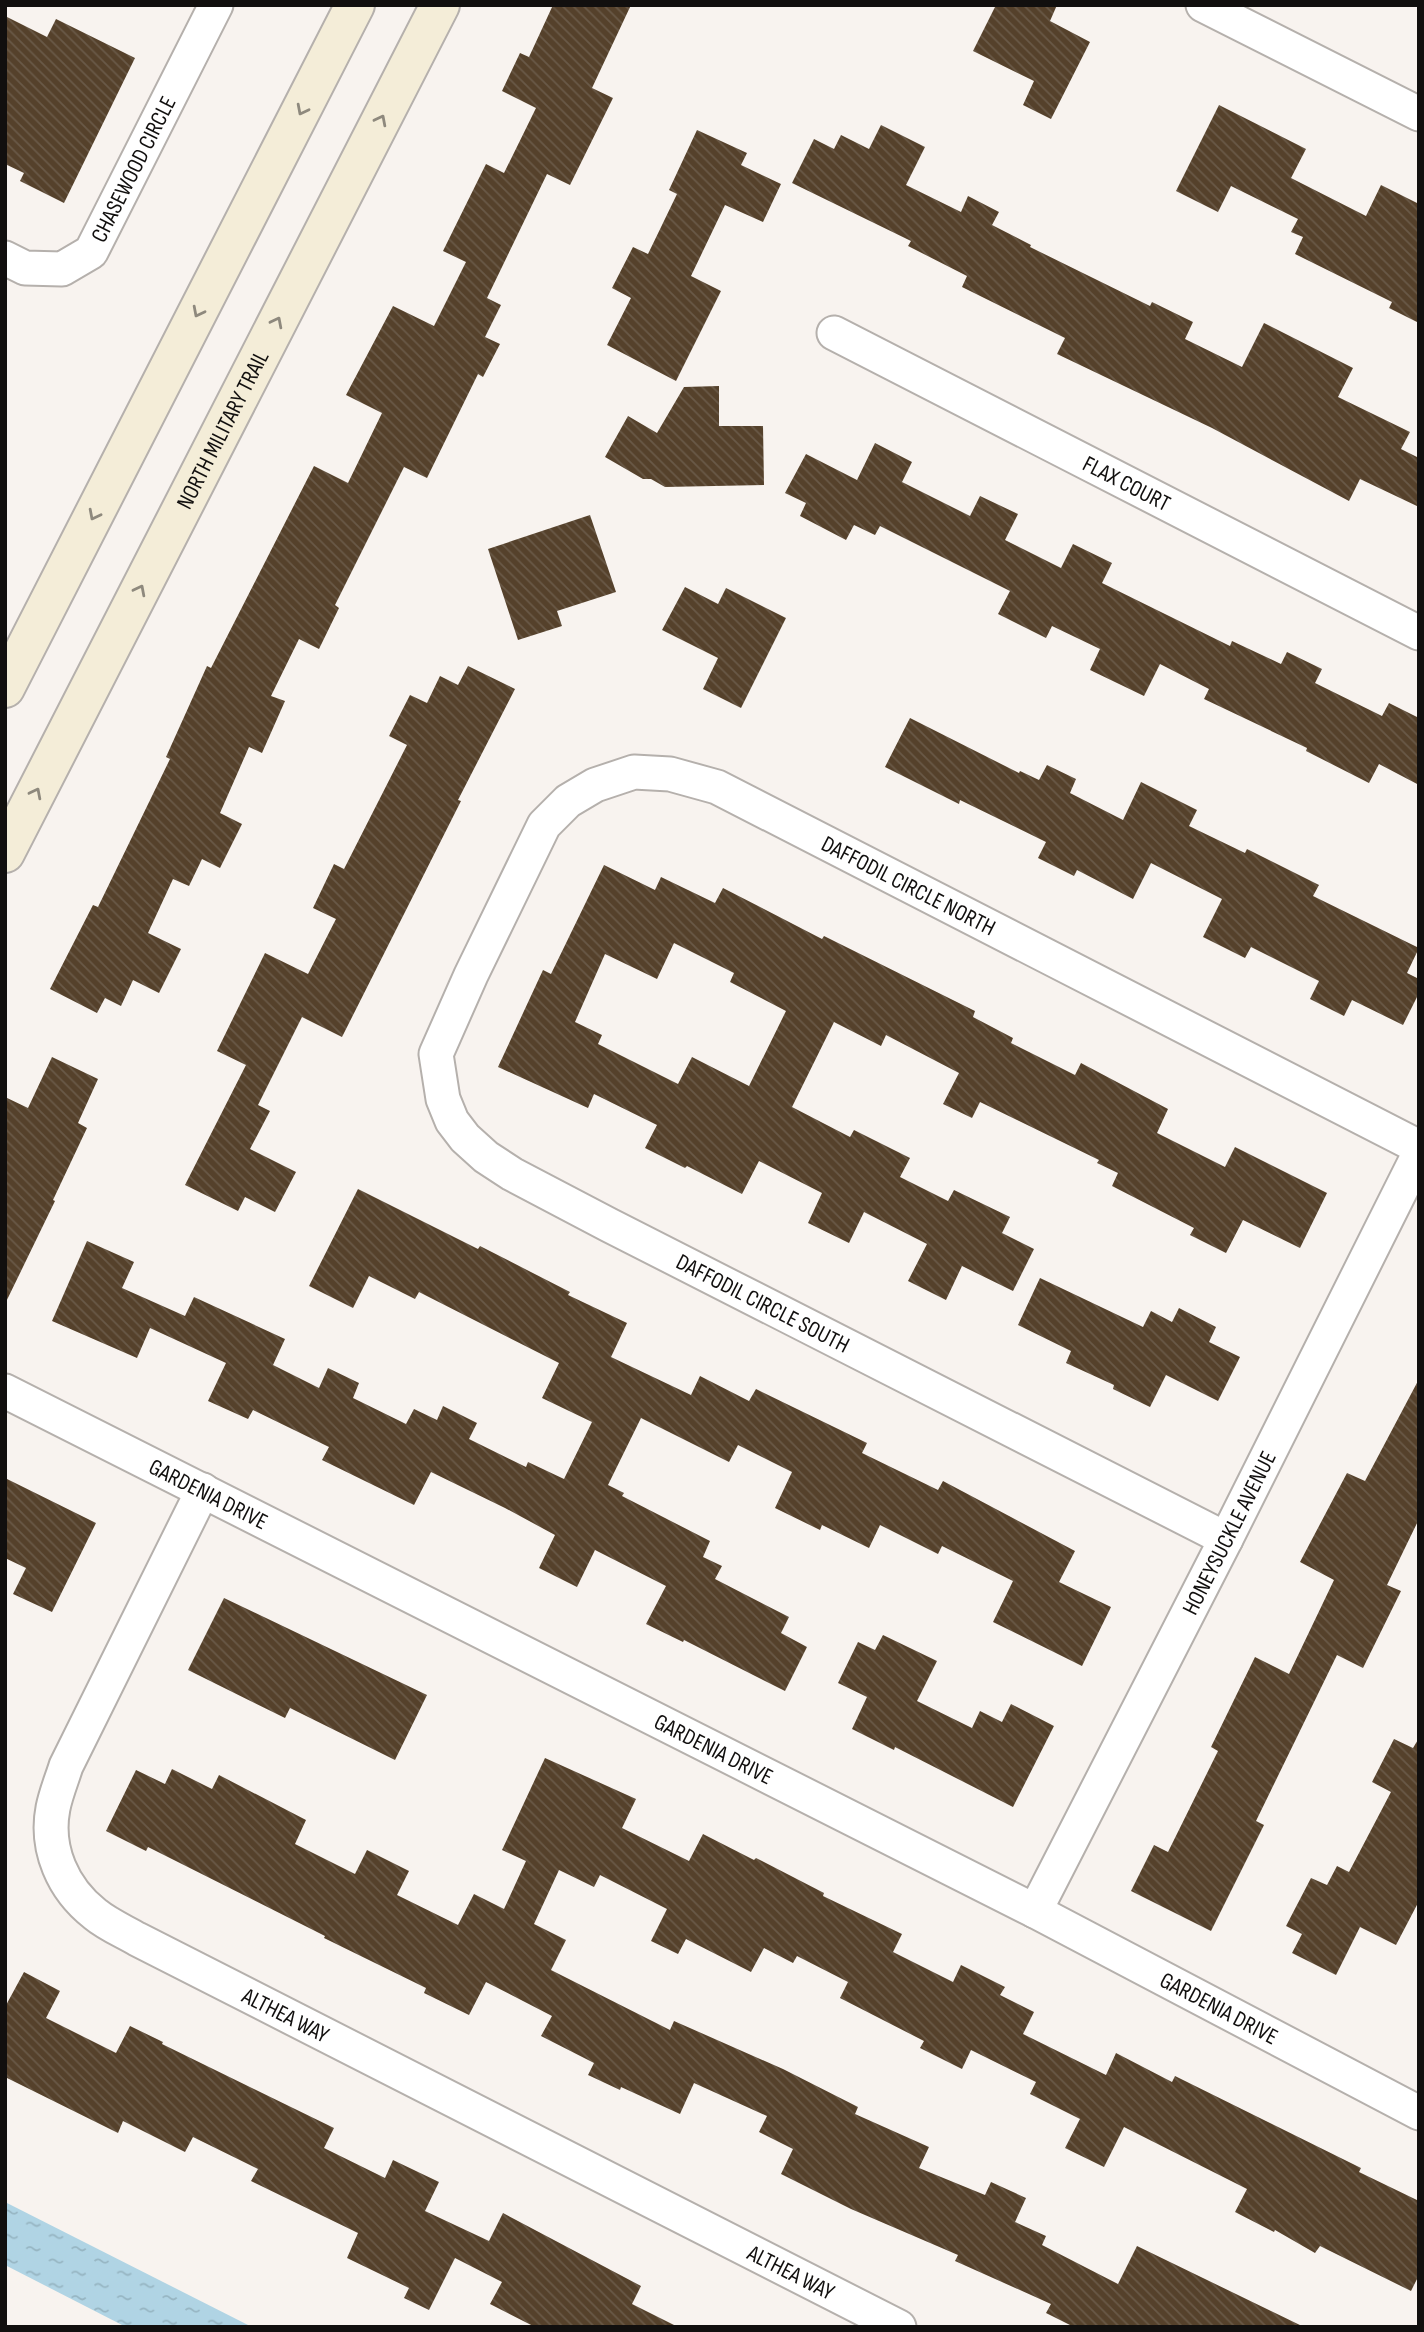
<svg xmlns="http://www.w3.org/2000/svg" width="1424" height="2332" font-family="'Sofia Sans Condensed',sans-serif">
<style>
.water{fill:url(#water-ripples)}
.building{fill:url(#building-back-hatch);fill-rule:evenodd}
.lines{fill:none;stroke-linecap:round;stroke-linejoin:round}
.minor-casing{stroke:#b5b0ac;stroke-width:37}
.secondary-casing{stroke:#b5b0ac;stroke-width:42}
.minor{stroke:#fff;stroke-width:33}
.secondary{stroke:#f4edd8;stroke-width:38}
.oneway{stroke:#8e897d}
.labels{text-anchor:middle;stroke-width:7;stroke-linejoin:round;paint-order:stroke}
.street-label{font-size:23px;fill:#110f0e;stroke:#fff}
</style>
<defs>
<pattern id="water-ripples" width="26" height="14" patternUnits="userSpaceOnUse" patternTransform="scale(1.75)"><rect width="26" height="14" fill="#b0d4e4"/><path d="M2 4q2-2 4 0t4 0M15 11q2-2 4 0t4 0" fill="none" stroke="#96b5c2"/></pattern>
<pattern id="building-back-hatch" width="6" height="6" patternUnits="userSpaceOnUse" patternTransform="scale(1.75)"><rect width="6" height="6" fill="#55412b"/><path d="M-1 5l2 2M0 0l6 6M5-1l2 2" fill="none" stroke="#695947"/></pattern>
</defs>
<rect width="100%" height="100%" fill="#f8f3ef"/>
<!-- water -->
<polygon class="water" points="5,2202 252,2327 126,2327 5,2265"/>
<!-- building -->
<g class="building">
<polygon points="553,5 631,5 592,88 613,98 570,185 547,174 487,298 501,305 485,337 500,344 483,377 478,374 427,478 404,467 335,605 339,608 319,649 299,639 271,696 285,701 262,753 249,747 220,813 242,824 220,868 202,859 189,886 173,879 148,933 181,949 159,993 133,980 121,1006 105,998 97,1013 50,989 93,905 98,907 170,759 166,757 207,666 211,668 314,466 348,483 382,413 346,395 393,306 434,326 466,262 443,251 486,164 504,173 536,108 502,91 520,53 529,57"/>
<polygon points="996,5 1057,5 1050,21 1090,42 1051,119 1023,105 1034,81 973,51"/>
<polygon points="5,16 47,37 56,19 135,58 64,203 20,181 24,173 5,164"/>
<polygon points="1219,105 1306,149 1291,178 1366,216 1381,185 1419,204 1419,323 1389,308 1392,302 1295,254 1303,237 1291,232 1298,219 1231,186 1218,212 1176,191"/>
<polygon points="881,125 925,147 906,185 961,212 968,196 999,212 992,225 1031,245 1030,247 1150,306 1152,302 1193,322 1185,339 1242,367 1264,323 1353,368 1338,397 1410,432 1401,449 1419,458 1419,507 1360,479 1349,501 1212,428 1057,354 1065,338 962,287 967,276 908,246 911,241 792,183 814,139 834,149 841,135 869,149"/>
<polygon points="697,130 747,153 741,165 781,184 763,222 725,205 691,276 721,291 676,381 607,345 631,298 612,288 633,247 648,254 677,194 669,190"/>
<polygon points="719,386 719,426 763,426 764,485 665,487 651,479 643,479 605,457 628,416 657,433 684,387"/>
<polygon points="875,443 912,462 902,482 970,516 980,496 1018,514 1005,540 1061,568 1073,544 1112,563 1102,583 1230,646 1232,641 1281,664 1287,652 1322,669 1315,683 1382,716 1389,703 1419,718 1419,785 1379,764 1369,783 1306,751 1307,748 1204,699 1209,689 1160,664 1144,696 1090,670 1100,649 1052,626 1046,638 998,614 1010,591 880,526 875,535 854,525 846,540 800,516 806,503 785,493 806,454 857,480"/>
<polygon points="590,515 616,592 557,611 562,626 518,640 488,549"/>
<polygon points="685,587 718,604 726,588 786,618 741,708 703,689 718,658 662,630"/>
<polygon points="468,666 515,689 458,800 461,801 342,1037 302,1017 258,1105 270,1111 250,1149 296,1172 275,1212 245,1197 238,1211 185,1185 246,1065 217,1051 265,953 308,974 336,919 313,908 334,864 344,869 407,745 389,736 410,695 427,703 440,676 458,685"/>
<polygon points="910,718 1019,773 1020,771 1039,780 1047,765 1076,779 1070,793 1123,820 1141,782 1197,810 1189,826 1245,853 1247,849 1319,885 1313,896 1419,948 1407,973 1419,979 1419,993 1403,1025 1352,1000 1344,1016 1310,999 1319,981 1251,947 1245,958 1203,937 1222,899 1151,863 1133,899 1077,870 1074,876 1038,858 1046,842 960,800 959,804 885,767"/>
<path d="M604,865l51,25 6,-13 54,26 8,-15 99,51 2,-3 151,75 -2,6 40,21 -2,5 64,32 6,-12 87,46 -11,24 68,34 10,-20 92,46 -27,55 -57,-28 -17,33 -36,-18 4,-7 -82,-42 6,-13 -21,-10 2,-3 -119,-58 -8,16 -29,-14 16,-31 -73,-38 -5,11 -47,-24 -42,85 58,30 4,-7 56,28 -10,19 48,24 6,-11 56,27 -8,16 32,16 -21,42 -51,-25 -16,34 -38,-19 19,-37 -63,-32 -15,31 -41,-20 14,-30 -63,-32 -17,33 -55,-28 -2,2 -40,-20 12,-23 -63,-31 -6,14 -90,-41 45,-97 8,4zM674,943l60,30 -4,9 56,29 -37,75 -57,-29 -14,27 -80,-40 4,-9 -27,-13 30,-68 52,25z"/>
<polygon points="52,1057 98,1079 78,1123 87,1128 53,1200 55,1201 5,1304 5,1097 28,1108"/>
<polygon points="358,1189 478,1249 480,1246 570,1292 568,1295 627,1323 611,1357 691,1395 700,1376 749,1401 756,1389 867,1443 862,1453 938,1490 943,1481 1075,1551 1059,1582 1111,1607 1082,1666 993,1622 1013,1581 942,1546 938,1554 880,1525 869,1548 822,1525 820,1530 775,1508 792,1472 738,1445 729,1462 641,1418 608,1485 624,1493 622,1496 710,1541 703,1557 722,1566 715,1579 789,1617 781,1633 807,1647 785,1691 684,1640 683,1642 646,1624 666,1586 595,1550 577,1587 539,1568 555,1535 505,1508 431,1472 414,1505 322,1460 329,1447 253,1410 248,1419 208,1401 226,1363 150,1328 137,1358 52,1321 87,1241 134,1262 122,1288 185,1316 194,1297 285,1339 273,1365 319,1388 328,1368 359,1383 353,1398 406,1424 414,1409 437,1420 443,1406 477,1423 469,1439 526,1467 528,1462 564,1479 592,1422 542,1398 559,1363 419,1292 415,1299 369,1276 353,1308 309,1286"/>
<polygon points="1040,1278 1143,1327 1151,1311 1172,1322 1179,1308 1216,1327 1209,1342 1240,1357 1218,1401 1166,1375 1150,1407 1113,1389 1114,1385 1066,1363 1071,1351 1018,1325"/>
<polygon points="1419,1379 1419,1519 1387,1585 1401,1591 1363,1668 1337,1655 1256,1821 1264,1825 1211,1931 1131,1891 1154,1845 1168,1852 1218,1751 1211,1747 1255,1657 1289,1674 1334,1580 1300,1562 1347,1473 1365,1481"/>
<polygon points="5,1478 96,1523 52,1612 13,1594 26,1568 5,1558"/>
<polygon points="224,1598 427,1695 395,1760 290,1708 285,1718 188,1670"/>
<polygon points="883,1635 937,1661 917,1701 972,1728 980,1711 1002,1722 1011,1704 1054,1726 1013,1807 895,1747 894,1750 852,1729 867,1697 838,1683 858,1642 875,1650"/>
<polygon points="1419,1738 1419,1901 1396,1945 1360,1927 1336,1975 1292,1953 1302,1934 1286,1926 1311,1878 1327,1885 1337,1866 1349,1872 1391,1792 1372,1782 1394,1739 1413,1748"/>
<polygon points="545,1758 636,1799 622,1828 689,1861 703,1834 754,1860 756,1858 824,1893 823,1896 902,1934 893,1952 953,1982 961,1965 1005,1987 1000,1995 1034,2012 1023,2034 1106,2075 1116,2053 1172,2082 1175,2076 1361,2168 1359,2172 1419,2201 1419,2275 1411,2291 1320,2246 1315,2253 1275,2230 1274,2232 1235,2212 1247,2189 1124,2127 1104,2167 1065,2148 1080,2119 1030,2094 1036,2082 971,2050 962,2069 920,2048 924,2041 840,1998 848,1982 797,1956 793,1963 764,1948 751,1972 686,1939 678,1954 651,1941 667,1909 600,1875 594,1887 559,1870 534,1924 566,1940 551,1970 670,2030 674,2021 783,2069 858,2107 855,2114 929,2147 919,2168 985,2195 991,2182 1026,2198 1015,2222 1046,2236 1042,2245 1118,2284 1137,2246 1304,2327 1074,2327 1046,2313 1051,2304 955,2261 958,2255 851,2209 781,2174 793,2149 759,2132 767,2116 694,2083 680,2114 621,2087 620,2090 588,2075 594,2063 541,2036 552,2016 486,1982 469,2015 424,1993 426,1988 324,1938 325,1936 148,1847 146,1851 106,1831 136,1770 165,1784 172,1769 212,1789 219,1775 306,1820 295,1844 355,1874 367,1850 409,1871 397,1895 458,1925 474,1894 504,1909 526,1861 502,1850"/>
<polygon points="24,1972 60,1991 46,2018 116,2053 130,2026 163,2042 162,2044 334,2128 324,2148 385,2178 393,2160 439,2182 425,2211 489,2241 503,2213 641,2286 632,2304 678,2327 535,2327 490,2304 502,2282 455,2258 429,2310 404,2298 409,2288 347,2258 358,2233 251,2181 258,2169 193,2137 185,2152 123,2121 118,2133 5,2077 5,2007"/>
</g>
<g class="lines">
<!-- minor casing -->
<g class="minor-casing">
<g id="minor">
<polyline points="1203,5 1419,114"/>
<path id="s1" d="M5,258l20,10 37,1 29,-17 125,-247"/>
<path id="s2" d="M834,333l585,300"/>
<path id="s3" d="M5,1391l1030,520 384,202"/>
<path id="s4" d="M203,1490l-137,276c-4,13 -10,27 -13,42 -8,41 10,81 42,106 12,10 28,17 42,25l762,388"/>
<path id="s5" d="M1226,1539l-617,-314 -97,-51 -26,-17 -21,-19 -13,-17 -9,-22 -7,-45 35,-79 73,-150 24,-24 27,-16 39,-13 36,2 47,13 702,360"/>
<path id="s6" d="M1035,1911l191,-372 193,-385"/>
</g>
</g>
<!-- secondary casing -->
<g class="secondary-casing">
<g id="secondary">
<polyline points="5,688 355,5"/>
<path id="s7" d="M5,853l435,-848"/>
</g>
</g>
<!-- minor -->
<use href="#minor" class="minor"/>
<!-- secondary -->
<use href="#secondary" class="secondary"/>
</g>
<!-- one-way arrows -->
<defs><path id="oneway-chevron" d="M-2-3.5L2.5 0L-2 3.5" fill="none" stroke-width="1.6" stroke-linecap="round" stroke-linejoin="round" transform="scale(1.75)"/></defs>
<g class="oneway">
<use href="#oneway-chevron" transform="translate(302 110) rotate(117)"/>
<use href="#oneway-chevron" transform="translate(381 120) rotate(-63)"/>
<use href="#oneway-chevron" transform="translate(198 312) rotate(117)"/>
<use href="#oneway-chevron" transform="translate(277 322) rotate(-63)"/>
<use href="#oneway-chevron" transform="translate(94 515) rotate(117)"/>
<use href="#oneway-chevron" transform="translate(140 590) rotate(-63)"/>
<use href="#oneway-chevron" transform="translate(36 793) rotate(-63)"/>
</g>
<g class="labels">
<!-- street labels -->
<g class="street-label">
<text dy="8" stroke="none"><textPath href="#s1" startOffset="186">CHASEWOOD CIRCLE</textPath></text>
<text dy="8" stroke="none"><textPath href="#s7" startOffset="476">NORTH MILITARY TRAIL</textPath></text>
<text dy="8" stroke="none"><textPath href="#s2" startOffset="329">FLAX COURT</textPath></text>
<text dy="8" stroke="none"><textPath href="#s5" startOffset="1612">DAFFODIL CIRCLE NORTH</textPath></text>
<text transform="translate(763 1303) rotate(27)" y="8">DAFFODIL CIRCLE SOUTH</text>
<text dy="8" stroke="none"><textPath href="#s3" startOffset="228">GARDENIA DRIVE</textPath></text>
<text dy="8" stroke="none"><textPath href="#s6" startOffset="425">HONEYSUCKLE AVENUE</textPath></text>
<text dy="8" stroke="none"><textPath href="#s3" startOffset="794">GARDENIA DRIVE</textPath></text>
<text dy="8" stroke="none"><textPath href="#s3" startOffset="1362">GARDENIA DRIVE</textPath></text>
<text dy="8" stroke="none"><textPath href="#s4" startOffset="688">ALTHEA WAY</textPath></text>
<text dy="8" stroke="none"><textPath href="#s4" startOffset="1255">ALTHEA WAY</textPath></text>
</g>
</g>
<!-- border -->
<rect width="1424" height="2332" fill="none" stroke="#110f0e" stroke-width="14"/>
</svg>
